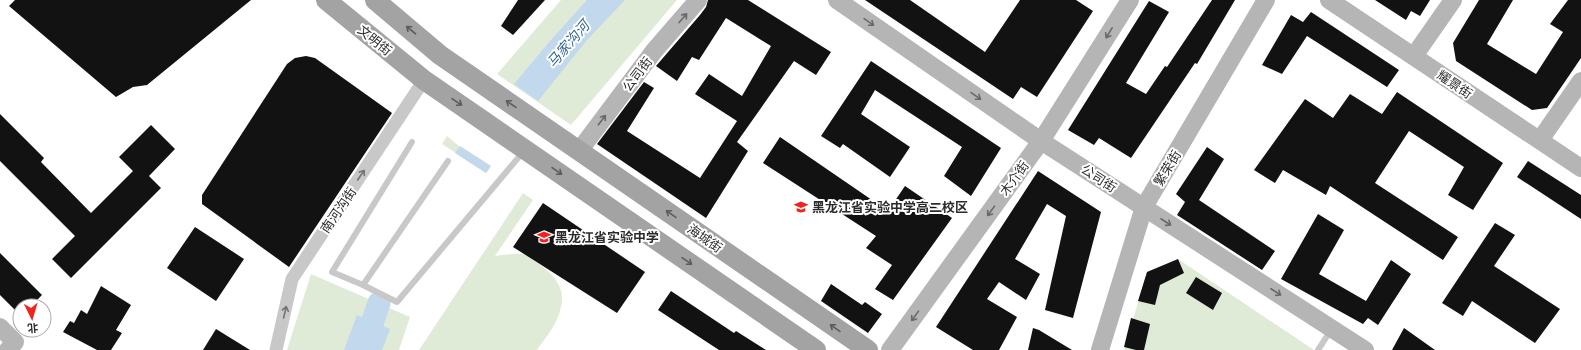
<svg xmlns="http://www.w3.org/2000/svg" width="1581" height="350" font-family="'Nunito Sans','Noto Sans SC',sans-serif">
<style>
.green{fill:#e0ebd7}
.water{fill:#c1d8ed}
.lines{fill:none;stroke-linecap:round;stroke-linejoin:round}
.river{stroke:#c1d8ed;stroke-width:23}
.building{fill:#121212}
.lane{stroke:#c8c8c8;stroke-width:6}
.street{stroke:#c8c8c8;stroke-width:13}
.secondary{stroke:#b5b5b5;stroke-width:18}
.primary{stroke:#a3a3a3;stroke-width:20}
.oneway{stroke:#696969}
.oneway2{stroke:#5b5b5b}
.oneway3{stroke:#727272}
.labels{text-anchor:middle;stroke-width:4;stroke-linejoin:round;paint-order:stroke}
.street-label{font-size:13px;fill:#2b2b2b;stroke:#fff}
.poi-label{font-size:13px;font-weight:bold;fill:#2b2b2b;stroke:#fff;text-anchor:start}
.water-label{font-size:14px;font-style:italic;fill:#356592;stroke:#fff}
</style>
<rect width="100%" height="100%" fill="#fff"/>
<!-- green -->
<g class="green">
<polygon points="561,0 677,0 571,125 497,74"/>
<polygon points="447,136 460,147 491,166 486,173 442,144"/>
<path d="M523,193l10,7 -38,56c10,-1 21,-4 31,-1 3,2 7,5 10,7 16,11 30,24 25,45 -3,16 -15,30 -24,43h-118z"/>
<polygon points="1178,259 1314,350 1124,350 1147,272"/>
<polygon points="311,274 410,317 399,350 287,350"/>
</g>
<!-- water -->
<g class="water">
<polygon points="587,0 625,0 587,40 538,101 514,84 550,41"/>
<polygon points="460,146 491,166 486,173 455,153"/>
<polygon points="357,315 390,329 382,350 344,350"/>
</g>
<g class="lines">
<!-- river -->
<polyline class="river" points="363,350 379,303"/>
</g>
<!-- building -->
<g class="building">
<polygon points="15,0 251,0 147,85 133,87 116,97 9,6"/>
<polygon points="518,0 545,0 513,35 501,26"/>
<polygon points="708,0 748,0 831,52 816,75 794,61 737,142 748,151 706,218 597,144 644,82 654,88 627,131 700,178 737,121 695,94 709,74 742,96 771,46 726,18 699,60 692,57 677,81 656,66 700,15 706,7"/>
<polygon points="865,0 910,0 985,52 1020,0 1076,0 1093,11 1037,97 1021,87 1013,99"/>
<polygon points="1212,0 1235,0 1197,64 1195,63 1131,158 1099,138 1094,145 1068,130 1149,1 1169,12 1126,83 1146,94 1165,66 1167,67"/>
<polygon points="1375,0 1430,0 1420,16 1411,11 1406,20"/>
<polygon points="1479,0 1513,0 1487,44 1536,74 1563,32 1550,24 1568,0 1581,0 1581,58 1547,108 1532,110 1456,61 1453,43"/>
<polygon points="1311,12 1399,70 1387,87 1307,36 1282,74 1262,65 1291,15 1303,22"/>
<polygon points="306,56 315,58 392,113 289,267 202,204 202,195 287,64 295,58"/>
<polygon points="871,61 1001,148 971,196 944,176 962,147 875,90 861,114 910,147 890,177 843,144 840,148 821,136"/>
<polygon points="1397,92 1503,163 1473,210 1448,195 1464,167 1409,131 1375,183 1458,237 1443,260 1330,186 1326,195 1283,170 1275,183 1254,170 1305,99 1333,118 1350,94 1382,114"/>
<polygon points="0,114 44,158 41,162 91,213 133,171 119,157 151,125 175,149 149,176 161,188 71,278 52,259 75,236 0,161"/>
<polygon points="780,137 888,211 905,186 952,218 893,300 875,289 892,265 866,248 876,236 763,163"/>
<polygon points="1207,147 1224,159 1199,200 1275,251 1262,270 1177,215 1185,202 1176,194"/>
<polygon points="1528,161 1581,195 1581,219 1517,177"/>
<polygon points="1038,171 1101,212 1073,318 1045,310 1066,216 1047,204 1015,259 1040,274 1026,300 999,282 987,299 1017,317 999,350 973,350 936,327"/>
<polygon points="543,203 645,272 617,313 513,247"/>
<polygon points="1318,214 1344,230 1319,274 1366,301 1391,260 1411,274 1378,325 1368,318 1363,324 1281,279"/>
<polygon points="1495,223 1515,235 1494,266 1560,309 1535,343 1472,301 1463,316 1442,303"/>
<polygon points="195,227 244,259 216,301 167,268"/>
<polygon points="0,253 42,295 31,306 20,306 20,315 0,295"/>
<polygon points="1178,259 1184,273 1160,285 1155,305 1138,301 1147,272"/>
<polygon points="1196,277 1222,293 1213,310 1186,293"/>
<polygon points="831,284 862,305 865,302 882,314 868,333 821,301"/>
<polygon points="101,286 131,305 116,330 122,333 111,350 97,350 63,332 70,321 74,323 81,310 87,314"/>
<polygon points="671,291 734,333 736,331 766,350 719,350 658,310"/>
<polygon points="1131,318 1150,324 1144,350 1136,350 1124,347"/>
<polygon points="1033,328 1039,330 1072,350 1028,350"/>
<polygon points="1404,328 1435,350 1392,350"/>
<polygon points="216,329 250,350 203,350"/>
</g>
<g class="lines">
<!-- lane -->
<g class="lane">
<polyline points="448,161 363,285 397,302 523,152"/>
<polyline points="363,285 332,272 412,142"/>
<polyline points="1318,350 1331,330"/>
</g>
<!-- street -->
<polyline class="street" points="276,350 292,279 424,80"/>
<!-- secondary -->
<g class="secondary">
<polyline points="837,0 1041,141 1365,350"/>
<polyline points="1329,0 1581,168"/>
<polyline points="1414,56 1453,0"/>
<polyline points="1540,140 1581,81"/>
<polyline points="579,151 654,51 698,0"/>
<polyline points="0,327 15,342 8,350"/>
<polyline points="890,350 1041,141 1130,0"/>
<polyline points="1100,350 1144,207 1266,0"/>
</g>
<!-- primary -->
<g class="primary">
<polyline points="326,0 424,80 816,350"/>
<polyline points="375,0 440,55 868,350"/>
</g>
</g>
<!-- one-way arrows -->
<defs><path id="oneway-shaft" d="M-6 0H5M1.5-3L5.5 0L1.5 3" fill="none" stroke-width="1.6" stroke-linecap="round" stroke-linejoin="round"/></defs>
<g class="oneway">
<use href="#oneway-shaft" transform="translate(683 18) rotate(-49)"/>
<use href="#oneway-shaft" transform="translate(869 22) rotate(35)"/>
<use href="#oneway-shaft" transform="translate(1109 33) rotate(122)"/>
<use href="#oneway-shaft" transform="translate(976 96) rotate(35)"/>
<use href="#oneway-shaft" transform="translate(602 120) rotate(-53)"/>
<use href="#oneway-shaft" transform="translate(991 211) rotate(126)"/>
<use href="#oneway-shaft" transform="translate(1166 222) rotate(33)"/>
<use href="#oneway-shaft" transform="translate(1276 292) rotate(33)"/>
<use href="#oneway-shaft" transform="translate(915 316) rotate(126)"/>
</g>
<g class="oneway2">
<use href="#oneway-shaft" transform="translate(411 30) rotate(-140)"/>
<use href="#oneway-shaft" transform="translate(457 102) rotate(34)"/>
<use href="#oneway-shaft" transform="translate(511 104) rotate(-145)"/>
<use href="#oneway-shaft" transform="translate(557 171) rotate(35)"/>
<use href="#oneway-shaft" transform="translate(671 214) rotate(-145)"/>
<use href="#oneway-shaft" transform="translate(687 261) rotate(35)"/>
<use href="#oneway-shaft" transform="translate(835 328) rotate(-145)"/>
</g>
<g class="oneway3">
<use href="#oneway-shaft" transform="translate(361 175) rotate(-56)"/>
<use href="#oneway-shaft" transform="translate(285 312) rotate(-77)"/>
</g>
<!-- icons -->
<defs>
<g id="school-bare" transform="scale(1.08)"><path d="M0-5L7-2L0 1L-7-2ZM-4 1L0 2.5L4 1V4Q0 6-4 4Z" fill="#f1231e" stroke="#fff" stroke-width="2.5" paint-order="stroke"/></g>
</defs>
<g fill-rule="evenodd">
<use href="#school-bare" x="801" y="207"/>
<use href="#school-bare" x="544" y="237"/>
</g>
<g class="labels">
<!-- street labels -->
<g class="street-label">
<text transform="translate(375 40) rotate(39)" y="5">文明街</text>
<text transform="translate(637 74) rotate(-53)" y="5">公司街</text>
<text transform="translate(1455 84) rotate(34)" y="5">耀景街</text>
<text transform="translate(1167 168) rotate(-59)" y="5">繁荣街</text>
<text transform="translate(1014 178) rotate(-54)" y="5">木介街</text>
<text transform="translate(1099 178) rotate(33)" y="5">公司街</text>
<text transform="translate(338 210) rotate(-56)" y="5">南河沟街</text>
<text transform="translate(705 238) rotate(35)" y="5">海城街</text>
</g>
<!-- poi labels -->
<g class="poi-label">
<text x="812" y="212">黑龙江省实验中学高二校区</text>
<text x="555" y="242">黑龙江省实验中学</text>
</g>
<!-- water labels -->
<g class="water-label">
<text transform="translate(568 44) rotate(-49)" y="5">马家沟河</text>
</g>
</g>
<!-- north arrow -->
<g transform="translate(32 318) rotate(175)"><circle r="19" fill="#ffffff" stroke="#aaaaaa"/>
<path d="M0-3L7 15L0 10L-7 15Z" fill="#f1231e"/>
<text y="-6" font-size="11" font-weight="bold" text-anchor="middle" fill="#2b2b2b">北</text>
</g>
</svg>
